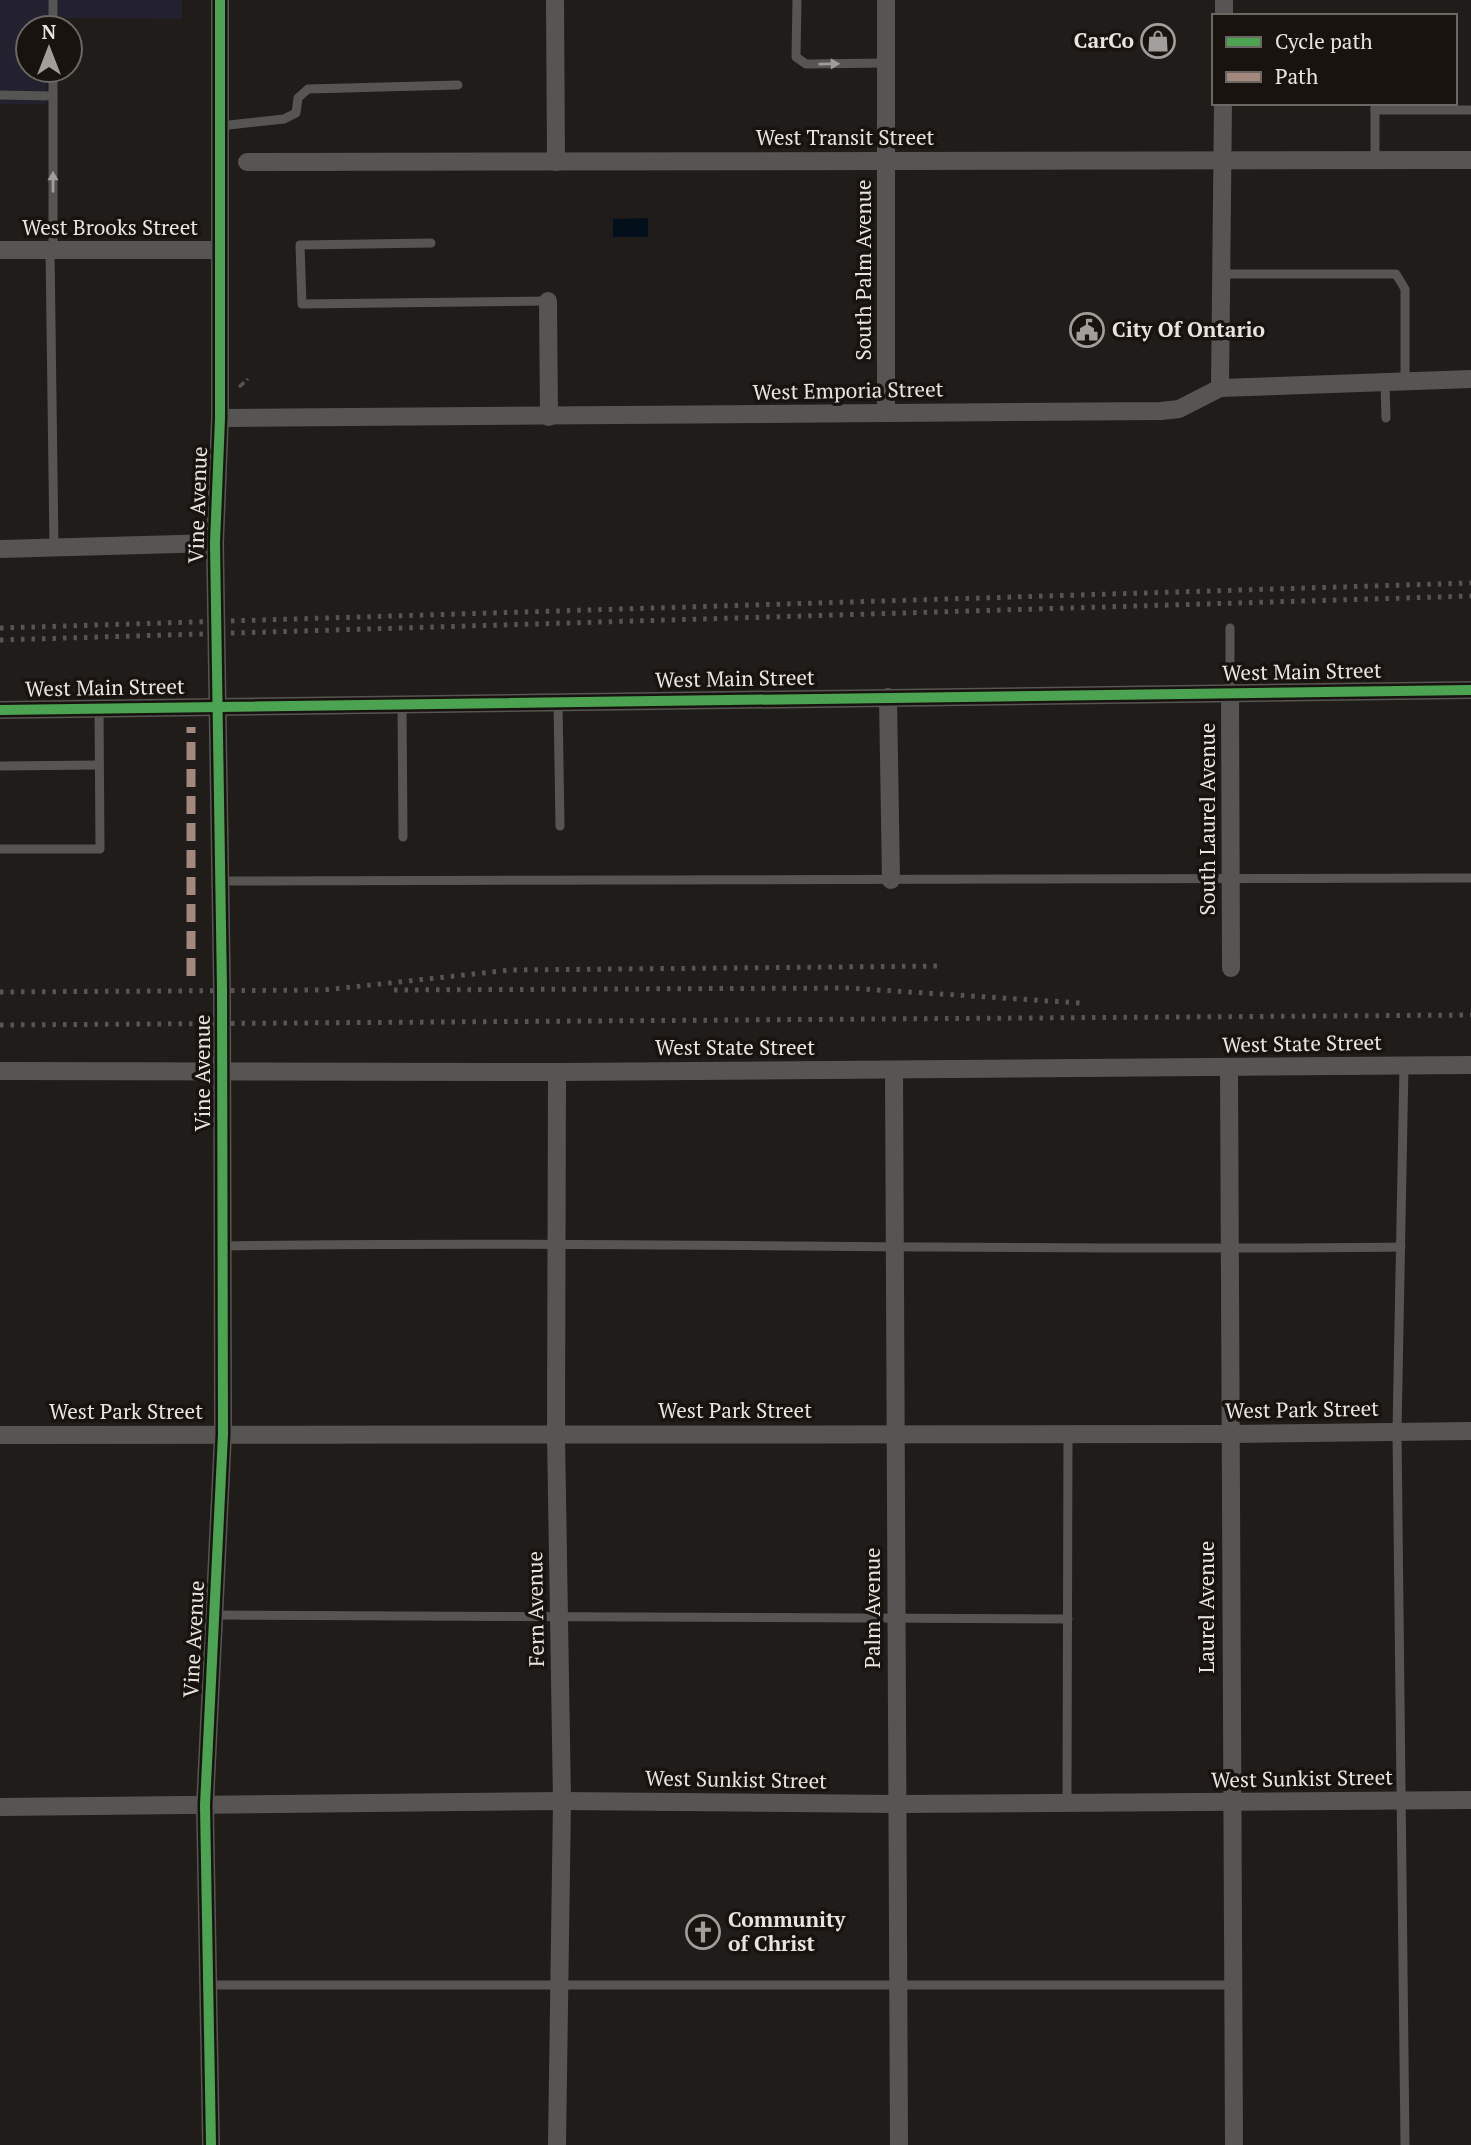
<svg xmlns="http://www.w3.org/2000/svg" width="1471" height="2145" font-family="'PT Serif',serif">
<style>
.commercial{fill:#23202f}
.water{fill:#03101c}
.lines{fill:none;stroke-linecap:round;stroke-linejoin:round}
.path{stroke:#565452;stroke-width:3.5;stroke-dasharray:7 3.5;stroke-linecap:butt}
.lane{stroke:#575553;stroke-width:9}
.street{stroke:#575553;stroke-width:18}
.rail{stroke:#575554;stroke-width:5;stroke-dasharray:3.5 7;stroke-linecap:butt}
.quiet{stroke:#a5887d;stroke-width:9;stroke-dasharray:18 9;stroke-linecap:butt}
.cycleway-casing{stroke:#18130e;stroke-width:15}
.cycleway{stroke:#4ca352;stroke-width:10}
.oneway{fill:#a09c9a}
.labels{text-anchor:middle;stroke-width:7;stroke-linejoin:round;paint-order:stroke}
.poi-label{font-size:21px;font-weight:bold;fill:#e8e4e1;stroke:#18130e;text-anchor:start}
.street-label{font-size:21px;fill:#e8e4e1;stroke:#18130e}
</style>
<rect width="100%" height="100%" fill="#1f1c19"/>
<!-- commercial -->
<polygon class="commercial" points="0,0 182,0 182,19 45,18 45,28 28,28 28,70 46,70 46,104 0,104"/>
<!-- water -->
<polygon class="water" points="648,218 648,237 613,237 613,219"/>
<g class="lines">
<!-- path -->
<polyline class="path" points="239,387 248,379"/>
<!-- lane -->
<g class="lane">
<polyline points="53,0 53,28"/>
<polyline points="797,0 796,57 806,64 886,63"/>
<polyline points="53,70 53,250"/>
<polyline points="0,95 53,96"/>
<polyline points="1375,110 1471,110"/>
<polyline points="220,126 284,119 296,113 298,98 308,89 458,85"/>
<polyline points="1375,161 1375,103"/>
<polyline points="431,243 300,245 302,304 548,301"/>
<polyline points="50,250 54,548"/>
<polyline points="1221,274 1396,274 1405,289 1405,382"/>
<polyline points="1385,384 1386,418"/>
<polyline points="1230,628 1230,692"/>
<polyline points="558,702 560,826"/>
<polyline points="402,704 403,837"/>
<polyline points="0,766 99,765"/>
<polyline points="0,849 100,849 99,707"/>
<polyline points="220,881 1471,878"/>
<polyline points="1404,1066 1397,1431 1405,2145"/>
<path d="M222,1246c393,-6 786,6 1179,1"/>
<polyline points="214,1615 1068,1619"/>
<polyline points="1067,1804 1068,1433"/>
<polyline points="208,1985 1232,1985"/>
</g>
<!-- street -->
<g class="street">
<polyline points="555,0 556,162"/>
<polyline points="886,0 886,413"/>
<polyline points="1224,16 1224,0"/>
<polyline points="247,162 1471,160"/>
<polyline points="0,250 219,250"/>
<polyline points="548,301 549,417"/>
<polyline points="1220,388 1223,103"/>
<polyline points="220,418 1161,411 1179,409 1220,388 1471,379"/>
<polyline points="0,549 215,543"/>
<polyline points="1230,692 1231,968"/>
<polyline points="888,697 891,880"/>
<polyline points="0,710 1471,690"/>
<polyline points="1229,1068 1234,2145"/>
<polyline points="894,1070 899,2145"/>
<polyline points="0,1071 557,1072 1471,1065"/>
<polyline points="0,1435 1230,1434 1471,1431"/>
<polyline points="0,1807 562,1801 896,1804 1471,1800"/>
<polyline points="211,2145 205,1805 223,1434 222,990 215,543 220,418 220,0"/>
<polyline points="557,2145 562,1801 556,1435 557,1072"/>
</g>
<!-- rail -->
<g class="rail">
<polyline points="0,628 1471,583"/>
<polyline points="0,640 1471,596"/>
<polyline points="394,990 847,988 1081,1003"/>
<polyline points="0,992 324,990 511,970 942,966"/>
<polyline points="0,1025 1471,1015"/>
</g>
<!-- quiet -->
<polyline class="quiet" points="191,976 191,727"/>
<!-- cycleway casing -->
<g class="cycleway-casing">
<g id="cycleway">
<polyline points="0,710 1471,690"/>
<polyline points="211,2145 205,1805 223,1434 222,990 215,543 220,418 220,0"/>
</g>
</g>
<!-- cycleway -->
<use href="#cycleway" class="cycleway"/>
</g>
<!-- one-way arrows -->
<defs><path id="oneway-solid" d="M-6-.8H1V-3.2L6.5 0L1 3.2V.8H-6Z" transform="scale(1.75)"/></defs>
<g class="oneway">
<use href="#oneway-solid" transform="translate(829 64) rotate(-1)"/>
<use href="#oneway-solid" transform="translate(53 182) rotate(-90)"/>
</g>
<!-- icons -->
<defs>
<g id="shop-ring" transform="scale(1.75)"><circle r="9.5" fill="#18130e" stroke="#a29e9b" stroke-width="1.5"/><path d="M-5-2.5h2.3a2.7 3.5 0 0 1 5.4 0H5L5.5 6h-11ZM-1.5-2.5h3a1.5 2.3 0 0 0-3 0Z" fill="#a29e9b"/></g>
<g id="civic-ring" transform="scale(1.75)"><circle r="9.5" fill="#18130e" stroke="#a29e9b" stroke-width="1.5"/><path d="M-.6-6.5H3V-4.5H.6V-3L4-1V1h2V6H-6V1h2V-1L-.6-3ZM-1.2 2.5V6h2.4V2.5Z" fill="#a29e9b"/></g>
<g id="church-ring" transform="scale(1.75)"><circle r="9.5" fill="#18130e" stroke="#a29e9b" stroke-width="1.5"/><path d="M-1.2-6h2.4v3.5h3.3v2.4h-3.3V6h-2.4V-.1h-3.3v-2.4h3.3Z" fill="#a29e9b"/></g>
</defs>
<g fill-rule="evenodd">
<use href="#shop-ring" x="1158" y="41"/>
<use href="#civic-ring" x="1087" y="330"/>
<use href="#church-ring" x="703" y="1932"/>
</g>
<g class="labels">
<!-- poi labels -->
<g class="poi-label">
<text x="1134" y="48" text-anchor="end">CarCo</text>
<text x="1112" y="337">City Of Ontario</text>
<text x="728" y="1927">Community<tspan x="728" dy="24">of Christ</tspan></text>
</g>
<!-- street labels -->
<g class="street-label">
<text x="845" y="145">West Transit Street</text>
<text x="110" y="235">West Brooks Street</text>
<text transform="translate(864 270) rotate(-90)" y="7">South Palm Avenue</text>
<text transform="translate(848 391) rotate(-1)" y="7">West Emporia Street</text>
<text transform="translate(198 505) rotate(-88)" y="7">Vine Avenue</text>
<text transform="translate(1302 672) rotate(-1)" y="7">West Main Street</text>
<text transform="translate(735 679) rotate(-1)" y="7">West Main Street</text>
<text transform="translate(105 688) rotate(-1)" y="7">West Main Street</text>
<text transform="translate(1208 819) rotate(-90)" y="7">South Laurel Avenue</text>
<text transform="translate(1302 1044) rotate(-1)" y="7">West State Street</text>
<text x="735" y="1055">West State Street</text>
<text transform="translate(203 1073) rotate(-90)" y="7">Vine Avenue</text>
<text transform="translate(1302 1410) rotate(-1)" y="7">West Park Street</text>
<text x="735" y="1418">West Park Street</text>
<text x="126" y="1419">West Park Street</text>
<text transform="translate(1207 1607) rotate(-90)" y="7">Laurel Avenue</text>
<text transform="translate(873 1608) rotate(-90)" y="7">Palm Avenue</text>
<text transform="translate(536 1609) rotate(-91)" y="7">Fern Avenue</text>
<text transform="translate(194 1639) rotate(-87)" y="7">Vine Avenue</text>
<text transform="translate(1302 1779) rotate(-1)" y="7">West Sunkist Street</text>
<text transform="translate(736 1780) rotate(1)" y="7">West Sunkist Street</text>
</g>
</g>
<!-- legend -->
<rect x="1212" y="14" width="245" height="91" fill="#18130e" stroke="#6b6762" stroke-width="2"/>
<rect x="1226" y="37" width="35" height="10" fill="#4ca352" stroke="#6b6762" stroke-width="2"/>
<text x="1275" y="49" font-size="21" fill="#e8e4e1">Cycle path</text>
<rect x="1226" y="72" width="35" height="10" fill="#a5887d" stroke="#6b6762" stroke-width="2"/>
<text x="1275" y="84" font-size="21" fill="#e8e4e1">Path</text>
<!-- north arrow -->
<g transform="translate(49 49)"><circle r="33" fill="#18130e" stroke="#6b6762" stroke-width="2"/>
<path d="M0-5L12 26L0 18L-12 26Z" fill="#a29e9b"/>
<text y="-10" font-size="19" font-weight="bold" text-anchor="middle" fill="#e8e4e1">N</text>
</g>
</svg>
